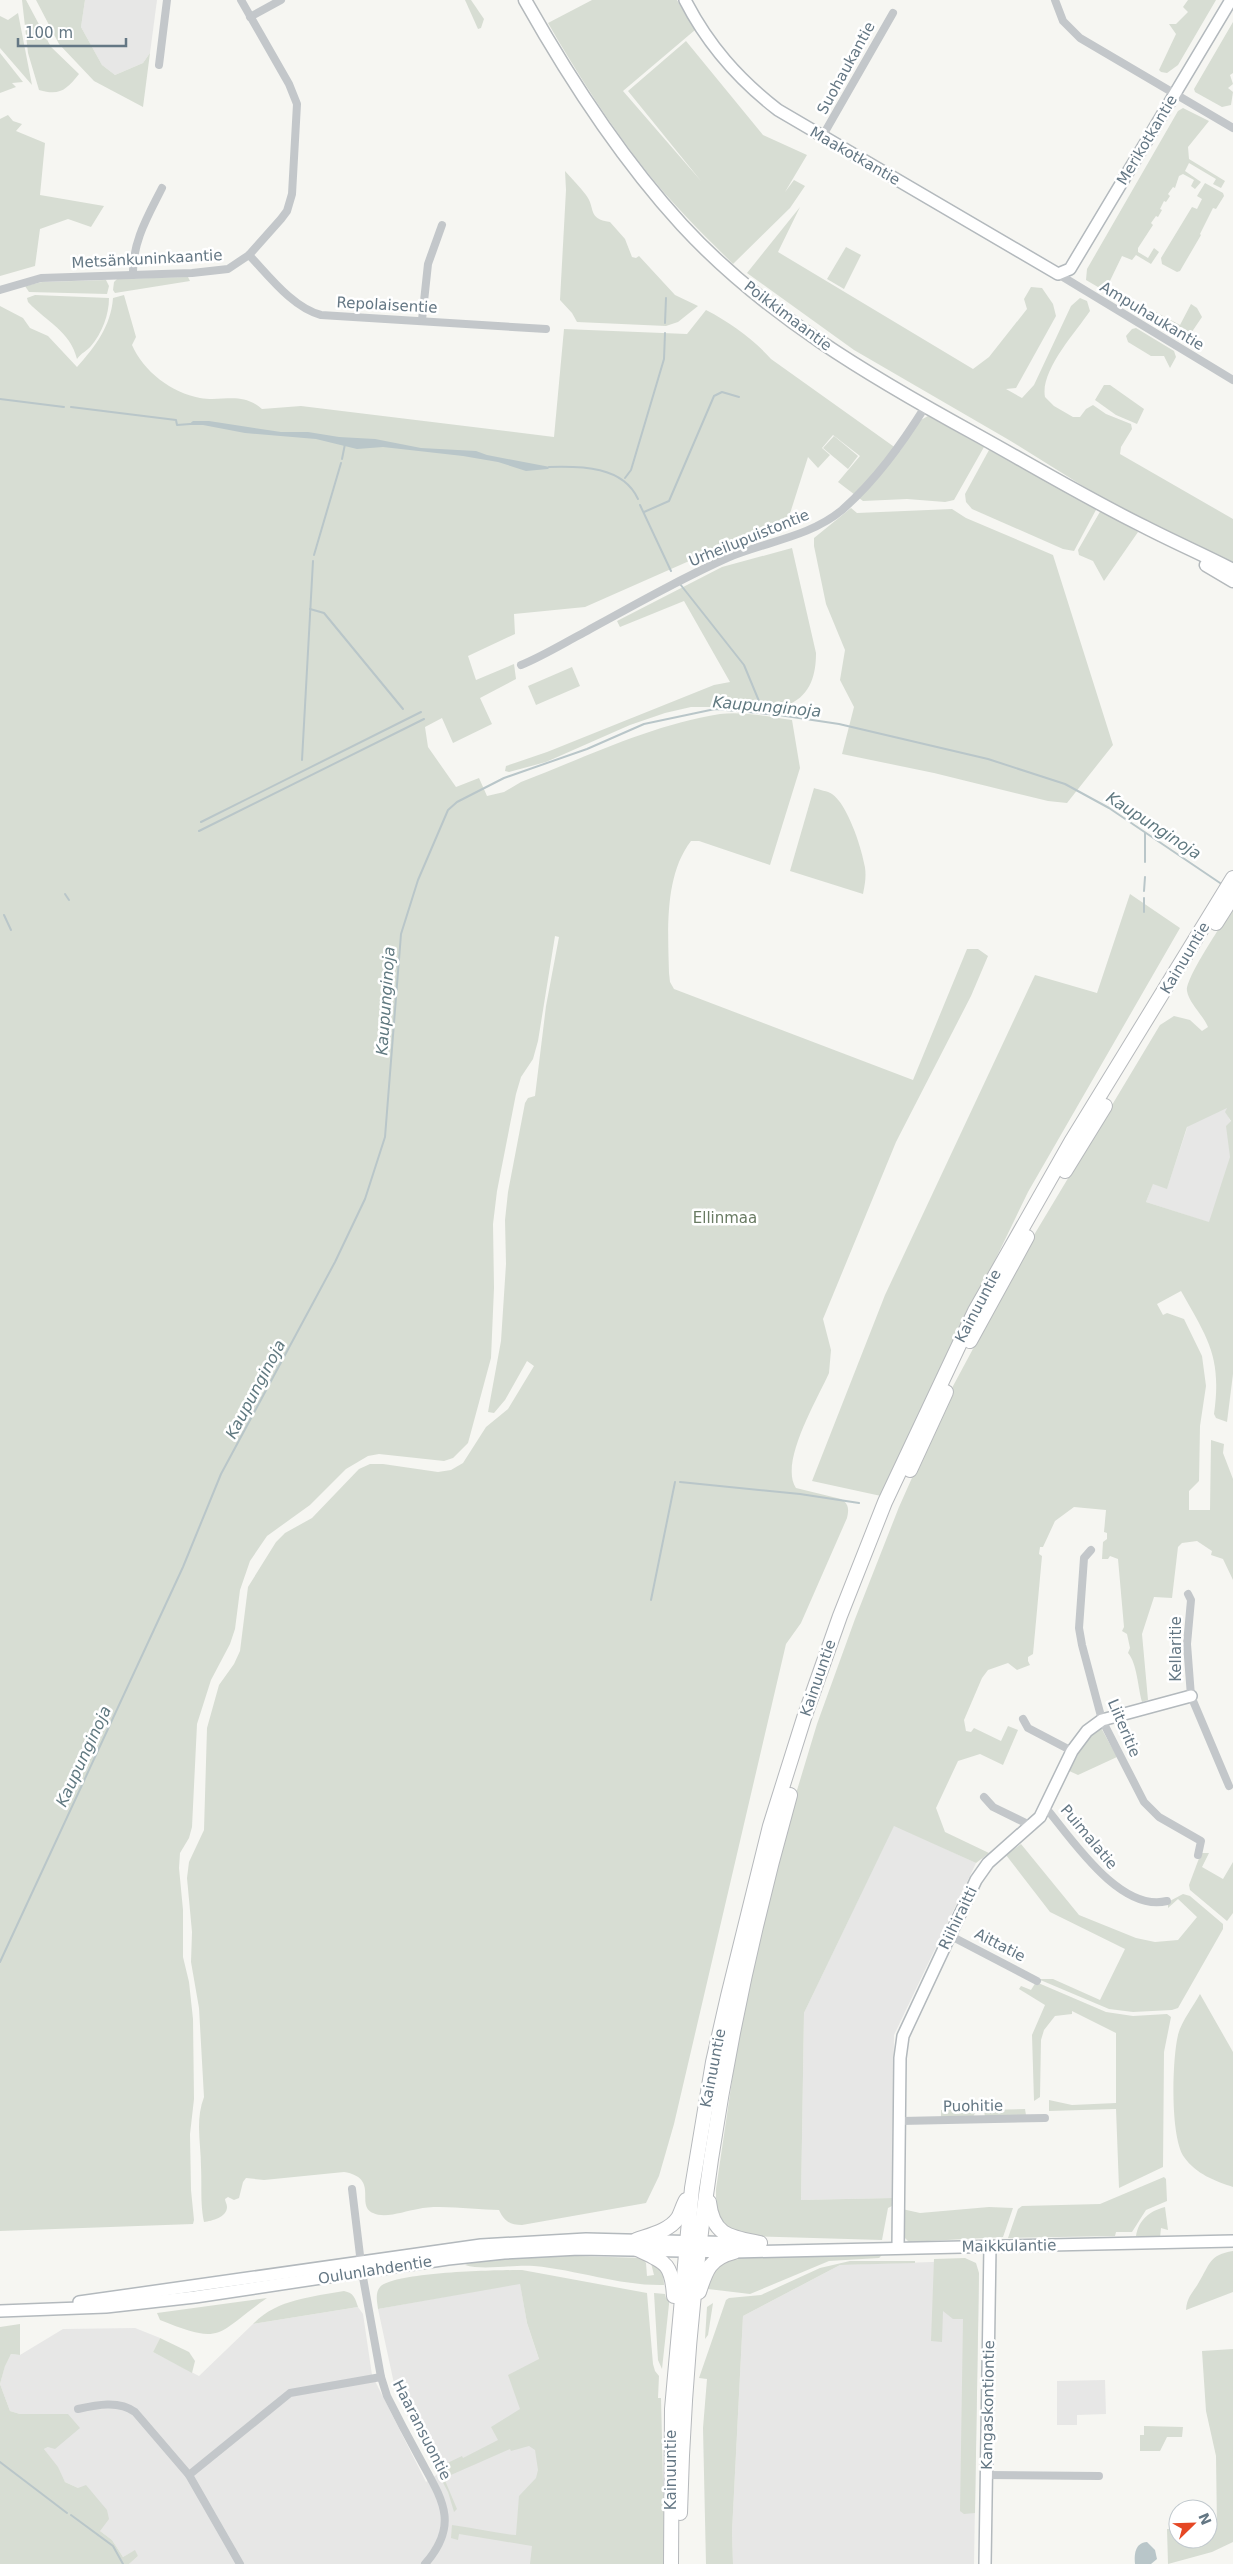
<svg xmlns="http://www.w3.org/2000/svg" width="1233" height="2564" font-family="'DejaVu Sans',sans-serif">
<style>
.built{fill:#e7e7e6}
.green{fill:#d7ddd3;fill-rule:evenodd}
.water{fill:#b9c6c9}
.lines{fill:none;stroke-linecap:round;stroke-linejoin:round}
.stream{stroke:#b9c6c9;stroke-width:2}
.secondary-casing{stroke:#b3b9bd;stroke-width:14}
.primary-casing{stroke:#b4b9bc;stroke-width:15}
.highway-casing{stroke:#b6b9bc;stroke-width:16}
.street{stroke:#c3c7ca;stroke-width:8}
.secondary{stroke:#fff;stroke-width:11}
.primary{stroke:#fff;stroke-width:12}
.highway{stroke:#fff;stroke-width:14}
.labels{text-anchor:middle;stroke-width:5;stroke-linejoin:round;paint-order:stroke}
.street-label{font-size:15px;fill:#647784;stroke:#fff}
.park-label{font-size:15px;fill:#697b63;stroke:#fff}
.water-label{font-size:16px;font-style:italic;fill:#607980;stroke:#fff}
</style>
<rect width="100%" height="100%" fill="#f6f6f2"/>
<!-- built -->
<g class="built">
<polygon points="85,0 157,0 150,53 143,63 115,75 102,65 81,27"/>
<polygon points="1220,1091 1228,1110 1226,1112 1233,1126 1233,1208 1223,1227 1146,1202 1153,1183 1167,1188 1196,1101"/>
<polygon points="894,1825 976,1863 894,2035 892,2198 801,2200 804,2013"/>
<polygon points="962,2261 979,2278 974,2564 733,2564 732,2532 743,2316 840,2265"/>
<polygon points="520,2283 527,2323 539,2359 546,2462 537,2564 129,2564 138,2556 134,2551 123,2557 112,2540 100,2531 78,2488 65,2482 57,2467 44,2449 48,2447 68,2414 20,2414 10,2411 0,2384 5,2365 11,2354 20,2355 63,2329 135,2328 160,2338 153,2352 199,2376 253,2324 358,2307 363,2314 372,2375 426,2482 438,2474 396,2393 378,2309"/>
<polygon points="1105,2380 1106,2414 1077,2415 1077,2425 1057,2425 1057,2381"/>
</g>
<!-- green -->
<g class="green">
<path d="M22,0h4l25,47 28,27c-13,16 -19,22 -40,16l-11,-37z"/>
<polygon points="36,0 85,0 81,27 102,65 115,75 143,63 150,53 143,107 94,81 59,44"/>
<polygon points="465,0 471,0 484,19 481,28 478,29"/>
<path d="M592,0h85l18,30 -72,61 78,90 -73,-90 58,-50 77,94 44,20 -22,37 9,-12 11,6 -15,22 -57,56c-30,-30 -60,-59 -86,-92 -37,-47 -69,-97 -99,-149z"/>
<polygon points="1188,0 1216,0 1178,65 1167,73 1161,72 1159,70 1176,34 1169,24 1176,24 1188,12 1183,7"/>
<polygon points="18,13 32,85 0,48 0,16 8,20"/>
<polygon points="1233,22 1233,73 1230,75 1233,84 1228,88 1233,92 1231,105 1222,107 1195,92 1194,89"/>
<polygon points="0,53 23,82 12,83 16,87 0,93"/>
<polygon points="1183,108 1209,121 1188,147 1189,159 1225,181 1221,188 1213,184 1216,179 1189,163 1185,171 1201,182 1195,189 1191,186 1194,180 1183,174 1179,176 1175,188 1173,187 1168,194 1170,196 1166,202 1164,201 1160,209 1162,210 1158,217 1156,216 1151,223 1153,225 1138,248 1138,252 1148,258 1154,248 1159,252 1151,264 1136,255 1132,260 1122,256 1107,287 1115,292 1115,297 1086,280 1087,269 1178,111"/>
<polygon points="8,115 13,121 22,124 16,131 45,143 40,195 104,206 91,227 68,219 40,229 35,266 0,276 0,119"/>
<path d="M565,171c7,8 15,16 21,24 10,13 1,24 24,27l15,17 7,18 4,1 3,-2 36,39 23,11 -20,16 -12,4 -89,-4 -5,-9 -12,-13 6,-110z"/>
<polygon points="1205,183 1223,193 1224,196 1216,209 1213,208 1200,234 1201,235 1180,271 1177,272 1162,264 1161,258 1192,207 1197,209 1202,199 1197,196"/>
<path d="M800,207l-22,45 195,117 16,-12 38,-48 -3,-10 7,-12 11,1 11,16 3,12 -40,72 -10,1 16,9 12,-13 37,-79 9,-8 7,3 3,10c-15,22 -50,60 -45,86l9,9 19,11h7l6,-8 7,-4 13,9 25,10 1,5 -11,18 -1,7 113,65v44l-57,-25 -69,-37 -98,-61 -155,-90 -107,-77z"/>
<polygon points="846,247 861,255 844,289 827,279"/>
<polygon points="188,277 190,281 115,293 113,290 114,282 117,279"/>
<polygon points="106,280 109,286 107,294 29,292 25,286 42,282"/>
<path d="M35,295l74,3c0,17 -7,35 -18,48 -4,5 -10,7 -14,13 -7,-28 -30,-37 -49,-57l-1,-4z"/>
<path d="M124,295l12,42 -4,8c11,26 40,48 68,53 24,4 41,-7 62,11l39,-3 253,31 10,-108 123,5 19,-24c25,13 46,28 65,49l129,92 19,-30 9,-5 56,31 -30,53 -9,2 -38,-3 -44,2 -25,-19 22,-26 -27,-21 -11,13 8,7 -12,13 -10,-11 -21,66 -48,16 -154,68 -71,7 1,20 -47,22 8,24 38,-16 2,15 -36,19 12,26 -39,19 -11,-25 -17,9 3,20 28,40 23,-9 8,18 17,-4 17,-10c65,-25 130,-57 199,-68 23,-3 49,3 72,6l8,48 -30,97 -71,-24h-8c-27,35 -23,90 -22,132l1,9 4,7 239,91 54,-131h11l10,7 -17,40 -75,146 -73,177 8,31 -2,23c-12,27 -50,90 -33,115l45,11c8,5 8,10 6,19l-46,105 -15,21 -112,480 -15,52 -13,27 -124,22c-12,0 -18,-4 -23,-15 -22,0 -61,-6 -81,-1 -13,2 -33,10 -45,4 -18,-8 7,-35 -29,-41l-80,8 -18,-2 -3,4 -4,16 -5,2 -6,-3 -3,2c0,2 2,5 2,8 0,10 -15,14 -23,15 -4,-19 -2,-35 -3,-55 0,-23 -6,-47 3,-70l-5,-89 -8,-46 1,-30 -5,-54 2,-16 15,-32 3,-102 12,-43 15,-21 6,-13 8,-64 28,-45 9,-9 27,-15 47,-49 11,-5h13l55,8 13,-2 12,-7 23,-36 22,-18 26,-43 -7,-5 -22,39 -11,13 -6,-1 13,-71 5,-77 -1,-44 3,-28 17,-89 3,-5 7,-2 11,-90 13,-69 -4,-1 -17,105 -5,18 -12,18 -5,17 -19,97 -4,33 1,64 -3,70 -23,85 -15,15 -9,3 -65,-7 -11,2 -22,13 -36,36 -43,31 -17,25 -10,29 -5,39 -5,15 -19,36 -14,44 -5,103 -3,11 -9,15 -1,15 4,42v47l6,25 4,37 1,80 -4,35 1,56 3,30 -1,4 -193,7v-1925l23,12 7,10 18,8 29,31c18,-20 34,-41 36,-69z"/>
<polygon points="1191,304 1197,308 1202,317 1187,339 1146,316 1150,309 1180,325"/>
<polygon points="1136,328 1174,351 1176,357 1170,368 1164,356 1151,356 1128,342 1126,336 1132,329"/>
<polygon points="1104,385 1110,385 1144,409 1137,424 1116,415 1095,400"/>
<polygon points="834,436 858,456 848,469 823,448"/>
<polygon points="989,450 1097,508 1074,551 1063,549 972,509 966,502 965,494"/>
<polygon points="851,508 857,513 952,509 966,518 1053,555 1113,745 1067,803 1048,801 934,773 842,754 854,707 840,680 845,650 826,604 814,546 814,538"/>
<polygon points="1101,510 1138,532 1104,581 1093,561 1079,555 1078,550"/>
<path d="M792,548l24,105c0,21 -5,41 -26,51l-58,-3 -18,6h-23l-26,6 -35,12 -84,37 -37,10 -4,-1 1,-5 41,-14 167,-67 16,-3 -46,-81 -64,26 -3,-6 105,-54z"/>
<polygon points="572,667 580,686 536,705 528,686"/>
<path d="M814,788c5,2 14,3 18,6 15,10 29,52 32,69 3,11 1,21 -1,31l-73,-23z"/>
<polygon points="1130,894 1180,928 1028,1192 881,1496 812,1481 885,1295 1035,975 1097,993"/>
<path d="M1233,907v467l-6,48 -11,-4 -2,-4c8,-57 -6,-75 -33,-123l-24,13 6,11 4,-2 17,6 18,37 4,30 -6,40 -1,55 -10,10v19h21l1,-70 13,4 -1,9 10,26v101l-10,-21 -12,-4 1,-4 -15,-10 -15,2 -4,4 -6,51 -18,-1 -12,37 6,66 -6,2c-4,-14 -5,-39 -14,-49l2,-5 -3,-14 -5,-3 2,-4 -6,-68 -8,-3 -2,3h-6l1,-17 4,-3v-6l-3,-1 2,-22 -32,-3 -19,14 -12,26h-3l-1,7 3,2 -9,98 -5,3v4l2,4 -13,5 -9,-7 -20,7 -6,8 -18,42 2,11 5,1 3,-4 27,13 7,-15 10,4 -15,35 -23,-11 -22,7 -22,47 9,24 44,21 -13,10 -82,-37 -90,187 -3,187 91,-2v8l-4,2 -6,32 -140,-4c-26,-8 -26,-24 -26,-47l28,-190 41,-169 32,-106 38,-105 44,-112 53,-119 82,-153 126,-210 14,-9 16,4 12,11 6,-4c-5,-12 -19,-24 -21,-36 -2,-13 38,-71 46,-84zM1227,1108l-2,4 6,9 -5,5 4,31 -21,65 -63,-20 7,-18 14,5 20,-62z"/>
<polygon points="1100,1726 1117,1757 1078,1775 1067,1770 1082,1740"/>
<polygon points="1021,1844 1079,1915 1136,1938 1155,1942 1178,1940 1197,1917 1178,1899 1168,1908 1168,1902 1183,1894 1190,1896 1223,1924 1223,1929 1178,2008 1172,2010 1133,2012 1109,2009 1038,1979 1053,1979 1100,2000 1125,1949 1050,1912 1006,1855"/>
<polygon points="1201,1853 1209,1853 1202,1867 1223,1879 1233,1862 1233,1913 1227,1921 1190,1890 1189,1885"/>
<polygon points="1036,1982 1106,2012 1133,2016 1167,2014 1171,2017 1164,2052 1163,2167 1119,2188 1116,2109 1049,2111 1049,2100 1072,2105 1116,2103 1116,2033 1072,2011 1072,2014 1055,2016 1044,2030 1041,2040 1040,2097 1034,2101 1032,2035 1045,2005 1019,1989 1021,1986 1031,1990"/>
<path d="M1200,1994l33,58v135c-18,-6 -37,-13 -49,-30 -14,-20 -12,-97 -6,-122 3,-13 15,-28 22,-41z"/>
<polygon points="977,2109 973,2117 941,2117 941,2110"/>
<polygon points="1025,2109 1026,2115 985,2117 984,2110"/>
<polygon points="1164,2177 1166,2179 1167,2201 1146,2210 1132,2232 1116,2232 1115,2236 1008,2238 1018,2209 1022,2206 1100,2204"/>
<polygon points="989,2207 1013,2208 1003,2237 909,2242 903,2236 902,2209 920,2213"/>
<path d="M1165,2207l3,23 -7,-2 -1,10 -24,-2c3,-17 14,-25 29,-29z"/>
<path d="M1233,2251v41l-47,18c1,-14 7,-17 13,-28 11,-18 10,-27 34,-31z"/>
<path d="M544,2255l98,3 4,5 1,13 7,-1 -3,-12 12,4 1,18c-44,1 -86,-15 -130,-19 -20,-2 -50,5 -69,-1l13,-5z"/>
<polygon points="882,2255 879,2258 829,2261 750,2294 708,2289 705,2285 719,2261 744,2256"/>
<polygon points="965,2258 976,2263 979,2273 975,2513 964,2514 960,2511 963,2319 953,2319 943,2311 942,2342 931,2341 934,2259"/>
<polygon points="850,2261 915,2261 915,2263 840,2265 743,2316 732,2532 733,2564 706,2564 703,2428 707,2379 699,2378 726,2300 729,2298 761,2295 820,2268"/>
<path d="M522,2270l125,23 6,71 2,7 4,5 -1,22h3l4,166h-135l2,-18 -73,-12 -1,6 -7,-2 1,-13c22,3 42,8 64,10l3,-39 17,-18 2,-8 -3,-20 -6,-4 -18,5 -1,-2 -66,29 13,31 -3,3 -6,-20 -25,-47 3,-2 13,24 23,-11 1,2 35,-18 -7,-13 29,-18 -12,-34 31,-16 -12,-36 -7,-39 -142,25c-1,-8 -3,-16 2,-22 14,-15 118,-17 142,-17z"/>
<path d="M344,2291c10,2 11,7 14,16l-105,17c24,-25 59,-27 91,-33z"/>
<polygon points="654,2293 665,2294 666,2298 670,2295 662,2369 658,2360"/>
<path d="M267,2298c-52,36 -43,48 -107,22l-3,-7z"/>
<polygon points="713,2303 708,2335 705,2339 707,2307"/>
<polygon points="20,2324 20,2355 11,2354 5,2366 0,2384 0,2327"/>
<polygon points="160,2338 189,2352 195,2361 192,2373 153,2352"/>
<polygon points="1233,2349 1233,2542 1212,2552 1168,2564 1167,2529 1178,2529 1178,2539 1208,2539 1208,2529 1217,2528 1216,2456 1206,2411 1202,2351"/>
<polygon points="0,2384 10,2411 20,2414 68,2414 80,2428 55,2449 48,2447 44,2449 58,2467 65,2482 78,2488 86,2485 107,2510 109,2519 100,2531 112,2540 123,2557 135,2550 138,2556 129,2564 0,2564"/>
<polygon points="1144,2426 1183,2427 1182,2437 1167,2437 1160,2451 1140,2451 1140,2435 1144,2435"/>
</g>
<!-- water -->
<g class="water">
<polygon points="193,421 209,421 281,432 308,432 339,437 375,439 421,448 476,451 487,455 550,467 548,469 526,471 498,462 463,456 383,447 357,449 316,439 245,433 203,425 188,425"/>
<path d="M1147,2542l8,8 2,9 -6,5h-16c-1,-10 0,-21 12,-22z"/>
</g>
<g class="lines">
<!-- stream -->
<g class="stream">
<polyline points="665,323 666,298"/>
<polyline points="0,399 64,407"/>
<polyline points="71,407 176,420 177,425 190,424"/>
<polyline points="342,459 345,444"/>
<path d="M549,467c32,-1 74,-1 89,32"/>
<polyline points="625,478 631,470 664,359 665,333"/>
<polyline points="640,505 671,571"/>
<polyline points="644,512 669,501 714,396 722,392 739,397"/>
<polyline points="314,555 341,463"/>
<polyline points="680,584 744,665 764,713"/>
<polyline points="310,609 324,613 403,709"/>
<polyline points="302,760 313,561"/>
<polyline points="201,822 421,712"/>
<polyline points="199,831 424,719"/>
<polyline points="1145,862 1145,833"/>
<polyline points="1144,891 1145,877"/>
<polyline points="65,894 69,900"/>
<polyline points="1144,912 1144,898"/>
<polyline points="4,915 11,930"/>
<polyline points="680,1482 800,1494 859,1503"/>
<polyline points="651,1600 675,1482"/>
<polyline points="0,1962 183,1567 221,1474 335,1262 365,1199 385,1137 401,934 418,880 448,810 457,802 504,778 587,749 644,724 715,709 779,715 839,724 988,759 1065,784 1109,808 1223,885"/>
<polyline points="0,2462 67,2513"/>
<polyline points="71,2515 113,2546 123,2564"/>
</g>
<!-- secondary casing -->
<g class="secondary-casing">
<g id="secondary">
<path d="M685,0c23,45 53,79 93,110l280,164 12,-5 161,-269"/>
<polyline points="898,2247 900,2058 903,2036 976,1880 988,1863 1040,1817 1072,1751 1087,1731 1102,1720 1191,1696"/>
<polyline points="79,2302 481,2245 586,2239 744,2243"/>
<polyline points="0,2311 106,2307 195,2297 448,2259 504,2253 579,2249 734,2252 1233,2241"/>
<polyline points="985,2564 990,2246"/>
</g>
</g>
<!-- primary casing -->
<g class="primary-casing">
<g id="primary">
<path d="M525,0c45,80 95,157 157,225 83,90 189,152 295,210 56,31 111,64 168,92 29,15 59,28 88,43"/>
<polyline points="1206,565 1233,581"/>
</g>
</g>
<!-- highway casing -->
<g class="highway-casing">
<g id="highway">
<polyline points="1216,923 1233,896"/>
<polyline points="1065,1171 1105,1106"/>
<polyline points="970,1341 1027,1237"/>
<polyline points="910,1470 946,1392"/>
<path d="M709,2202c4,34 21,35 51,41"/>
<path d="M636,2240c14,-5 33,-9 42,-22 3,-5 5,-13 8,-18"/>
<path d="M637,2249c28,13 35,14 37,47"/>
<path d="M699,2292c7,-22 11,-34 35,-40"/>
<path d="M680,2513c6,-243 44,-485 110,-718"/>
<polyline points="671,2564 672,2409 692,2188 713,2062 728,1996 770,1826 804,1718 840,1616 885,1502 975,1311 1071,1142 1233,878"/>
</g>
</g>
<!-- street -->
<g class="street">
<polyline points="1055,0 1063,21 1080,38 1233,128"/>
<polyline points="250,17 281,0"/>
<polyline points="159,65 167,0"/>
<polyline points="822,137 893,13"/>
<path d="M249,255c20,21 44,53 72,60l225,14"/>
<polyline points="1058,274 1233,380"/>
<path d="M133,275c-1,-33 15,-59 29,-87"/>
<polyline points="0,290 41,278 192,273 228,269 249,255 281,219 287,211 292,194 297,104 289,84 241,0"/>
<polyline points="422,320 428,264 442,225"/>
<path d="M521,665c22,-9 43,-22 64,-33 47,-26 93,-52 142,-74 37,-16 83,-21 115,-48 34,-30 59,-65 83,-103"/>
<polyline points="1091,1550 1084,1558 1079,1628 1082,1645 1102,1720 1144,1802 1159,1817 1201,1841 1198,1855"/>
<polyline points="1188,1594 1191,1600 1187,1644 1191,1696 1229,1786"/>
<polyline points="1023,1719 1028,1728 1072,1751"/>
<polyline points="984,1797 993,1807 1032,1826"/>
<path d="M1046,1808c25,30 74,105 121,93"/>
<polyline points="949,1935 1037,1981"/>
<polyline points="901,2121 1045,2118"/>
<path d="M352,2189l10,83 19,105 6,19c10,20 21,41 32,61 22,41 42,66 6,107"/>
<path d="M78,2409c18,-4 41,-9 57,3l54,63 51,89"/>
<polyline points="189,2475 290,2393 381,2377"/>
<polyline points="986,2475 1099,2476"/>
</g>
<!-- secondary -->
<use href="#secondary" class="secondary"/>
<!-- primary -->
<use href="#primary" class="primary"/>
<!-- highway -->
<use href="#highway" class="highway"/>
</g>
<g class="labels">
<!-- street labels -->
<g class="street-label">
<text transform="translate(846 68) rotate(-61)" y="5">Suohaukantie</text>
<text transform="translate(1147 140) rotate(-59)" y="5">Merikotkantie</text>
<text transform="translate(855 156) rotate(30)" y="5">Maakotkantie</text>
<text transform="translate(147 259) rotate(-3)" y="5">Metsänkuninkaantie</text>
<text transform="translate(387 305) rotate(3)" y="5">Repolaisentie</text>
<text transform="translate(788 316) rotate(37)" y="5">Poikkimaantie</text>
<text transform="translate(1152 316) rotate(31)" y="5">Ampuhaukantie</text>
<text transform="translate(749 538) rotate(-22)" y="5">Urheilupuistontie</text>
<text transform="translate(1185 958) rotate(-59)" y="5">Kainuuntie</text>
<text transform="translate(978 1306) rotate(-62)" y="5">Kainuuntie</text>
<text transform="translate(1176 1649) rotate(-90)" y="5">Kellaritie</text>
<text transform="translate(818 1678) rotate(-71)" y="5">Kainuuntie</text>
<text transform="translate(1124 1728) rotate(67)" y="5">Liiteritie</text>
<text transform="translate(1089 1837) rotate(50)" y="5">Puimalatie</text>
<text transform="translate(958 1918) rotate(-64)" y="5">Riihiraitti</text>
<text transform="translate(1000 1945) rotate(27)" y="5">Aittatie</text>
<text transform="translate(713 2068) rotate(-79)" y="5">Kainuuntie</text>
<text transform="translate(973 2106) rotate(-1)" y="5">Puohitie</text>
<text transform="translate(1009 2246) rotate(-1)" y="5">Maikkulantie</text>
<text transform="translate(375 2270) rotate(-9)" y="5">Oulunlahdentie</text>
<text transform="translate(988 2405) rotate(-89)" y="5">Kangaskontiontie</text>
<text transform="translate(422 2430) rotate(63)" y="5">Haaransuontie</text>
<text transform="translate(671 2470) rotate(-90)" y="5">Kainuuntie</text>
</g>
<!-- park labels -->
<g class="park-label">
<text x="725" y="1223">Ellinmaa</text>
</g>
<!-- water labels -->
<g class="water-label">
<text transform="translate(767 706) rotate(5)" y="6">Kaupunginoja</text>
<text transform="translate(1154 825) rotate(33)" y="6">Kaupunginoja</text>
<text transform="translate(385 1001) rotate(-86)" y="6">Kaupunginoja</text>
<text transform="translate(255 1389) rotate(-62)" y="6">Kaupunginoja</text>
<text transform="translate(83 1756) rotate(-65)" y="6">Kaupunginoja</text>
</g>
</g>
<!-- north arrow -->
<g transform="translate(1193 2524) rotate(67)"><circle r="24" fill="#ffffff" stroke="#c1c9ce"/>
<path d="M0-4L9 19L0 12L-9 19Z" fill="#e54724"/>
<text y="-8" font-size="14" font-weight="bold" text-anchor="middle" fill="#647784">N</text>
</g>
<!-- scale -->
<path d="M18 38v8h108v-8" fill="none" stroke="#647784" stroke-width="2.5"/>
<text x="25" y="38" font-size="15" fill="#647784" stroke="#ffffff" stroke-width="4" paint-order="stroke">100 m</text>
</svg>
